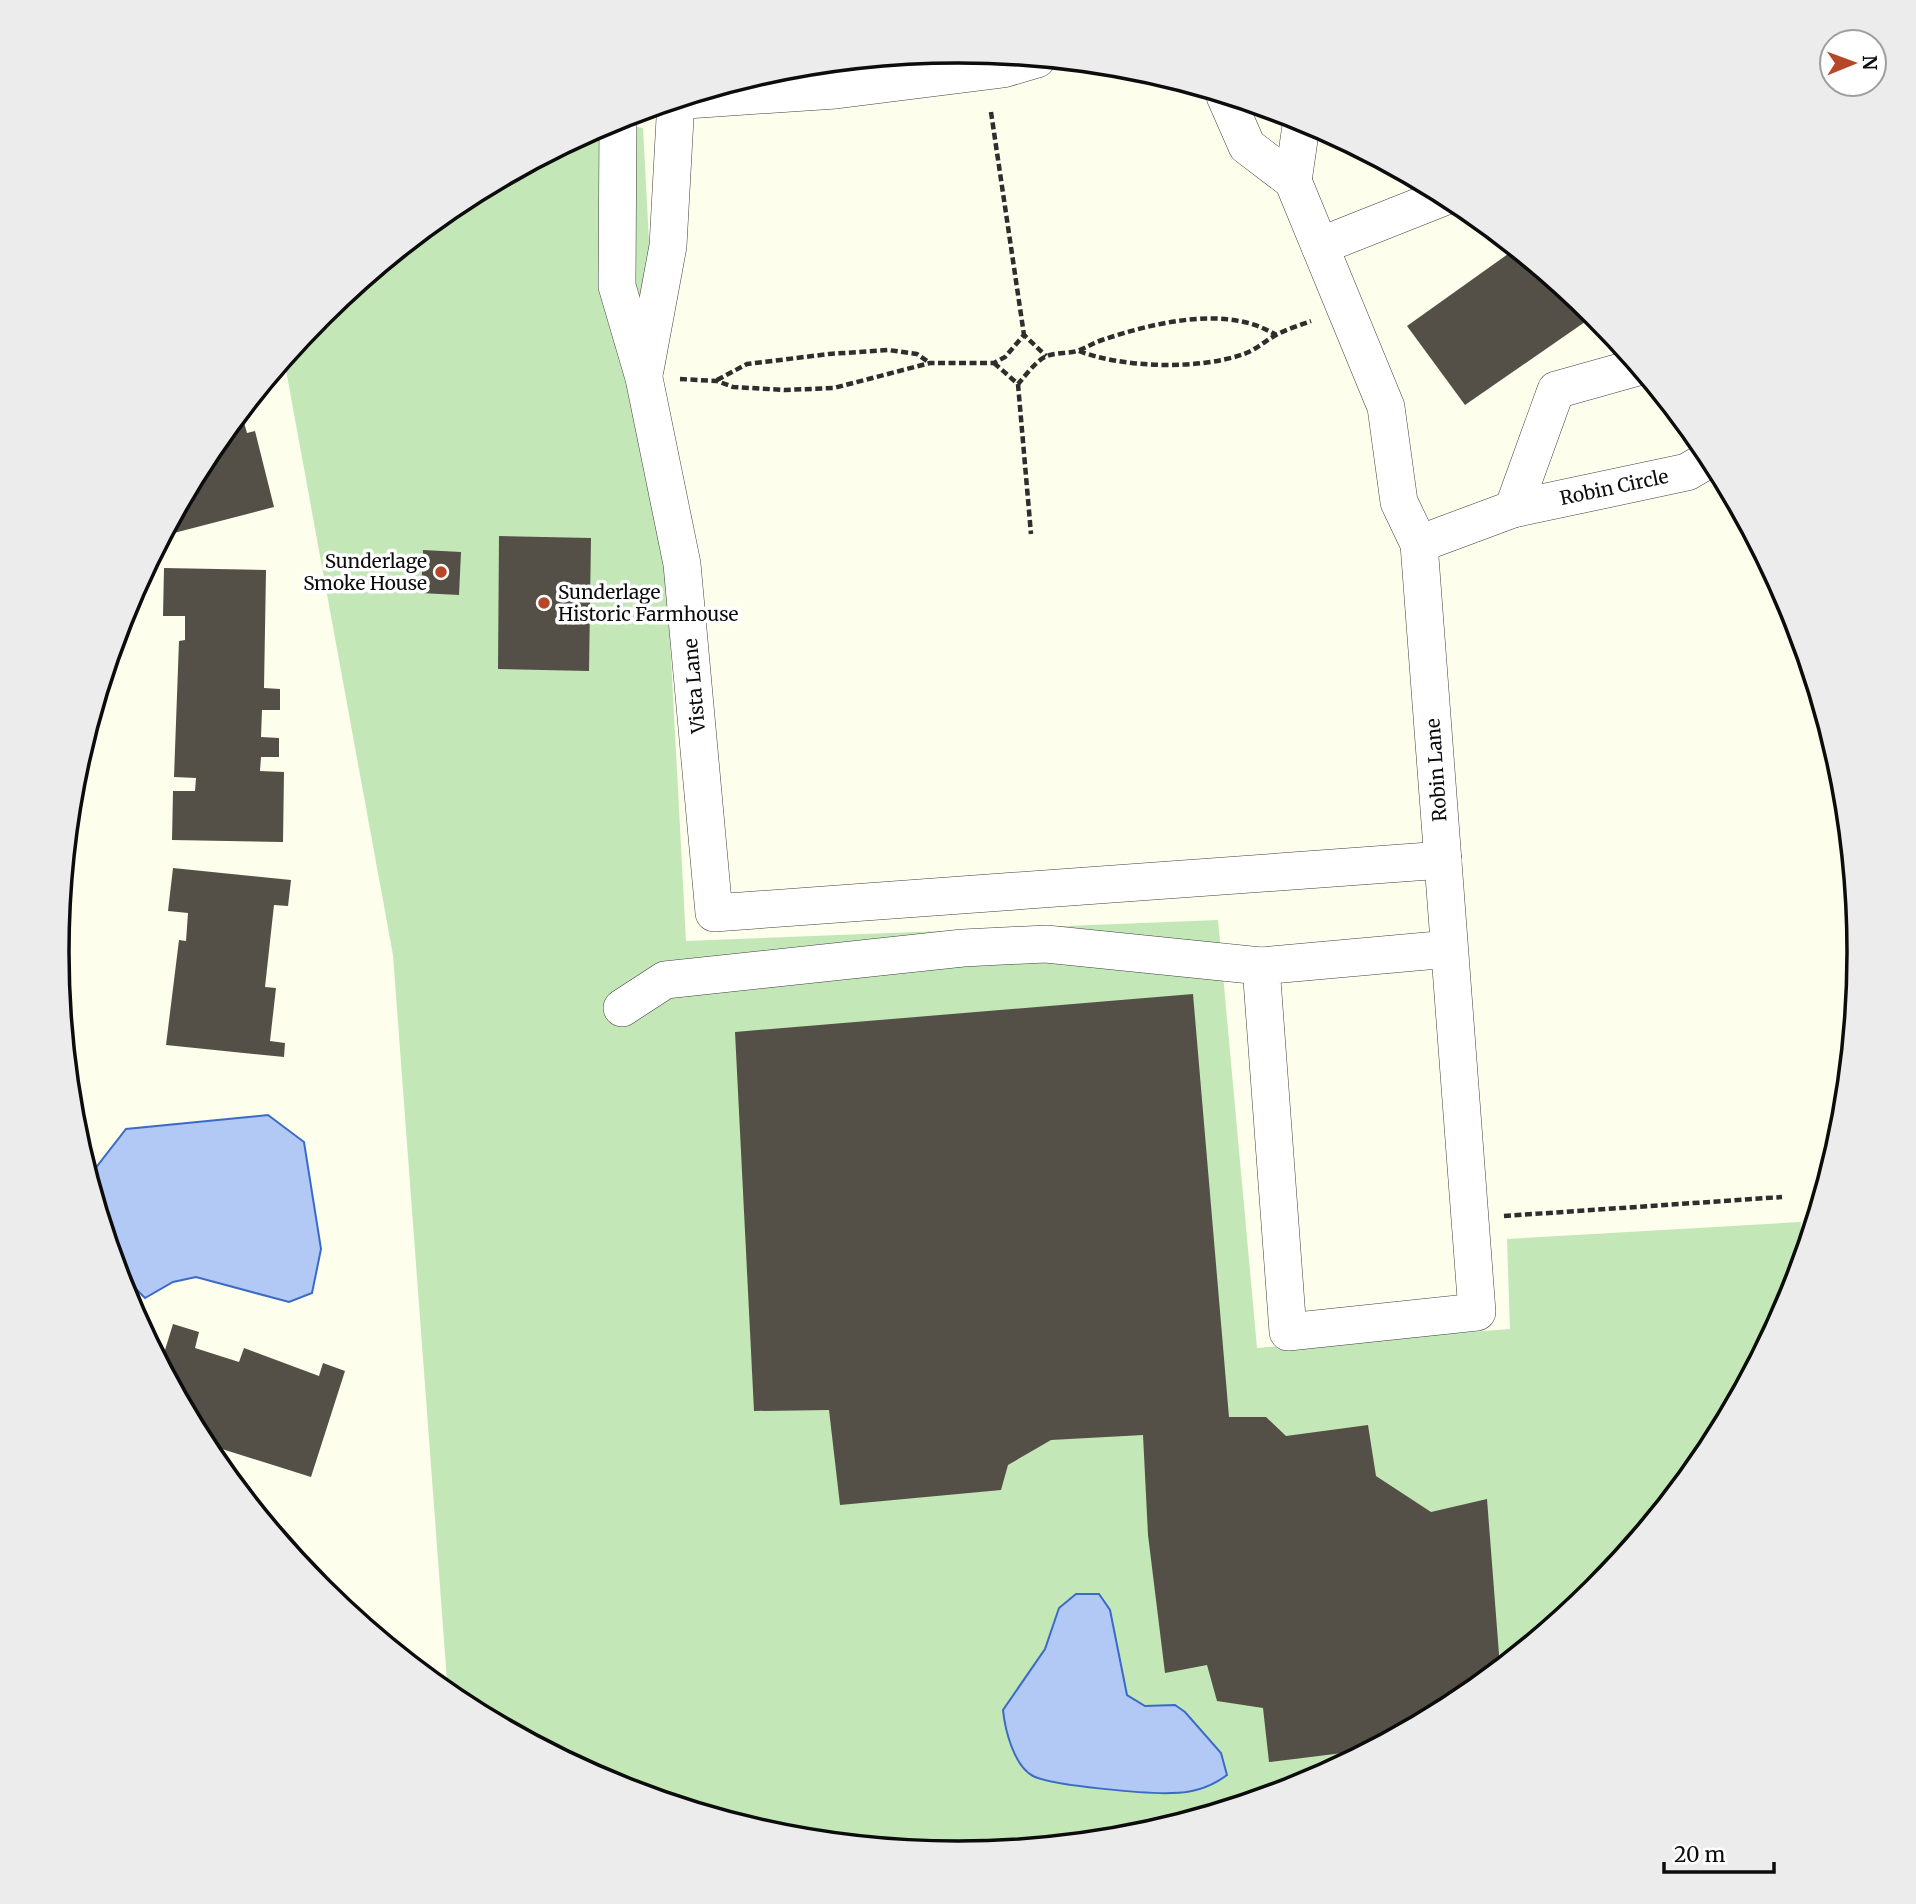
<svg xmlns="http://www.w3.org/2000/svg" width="1916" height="1904" font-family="Merriweather,serif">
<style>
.green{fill:#c3e7b6}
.water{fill:#b1c9f4;stroke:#3b6ac8;stroke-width:2}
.building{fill:#545048}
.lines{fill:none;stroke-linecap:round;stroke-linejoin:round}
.minor-casing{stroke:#3f3f3f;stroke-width:38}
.path{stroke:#2e2e2e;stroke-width:4.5;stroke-dasharray:7 3.5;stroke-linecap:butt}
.minor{stroke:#fff;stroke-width:37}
.poi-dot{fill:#b64729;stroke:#fff;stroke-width:2.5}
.labels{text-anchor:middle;stroke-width:7;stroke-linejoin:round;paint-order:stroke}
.street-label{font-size:19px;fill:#0c0c0c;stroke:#fff}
.poi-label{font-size:19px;fill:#0c0c0c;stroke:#fff;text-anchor:end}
.rim{fill:none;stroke:#0c0c0c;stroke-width:3.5}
</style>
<rect width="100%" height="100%" fill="#fdfeeb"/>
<!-- green -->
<polygon class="green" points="608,122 643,128 686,941 1218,920 1257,1348 1510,1329 1507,1239 1801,1222 1797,1275 1790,1297 1707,1453 1595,1590 1458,1702 1303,1785 1133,1836 958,1853 782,1836 613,1784 448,1694 393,955 284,359 321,314 458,202"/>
<!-- water -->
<g class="water">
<polygon points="268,1115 304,1142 321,1249 312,1293 289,1302 196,1277 173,1282 145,1298 118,1271 91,1174 126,1129"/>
<path d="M1076,1594h23l11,16 17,85 18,11 30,-1 10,7 36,41 6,22c-16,12 -35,18 -55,18 -23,1 -120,-7 -139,-17 -19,-10 -28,-46 -30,-66l42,-61 14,-41z"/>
</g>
<!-- building -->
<g class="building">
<polygon points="1515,249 1595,315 1465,405 1407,326"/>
<polygon points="241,412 247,433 255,431 274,507 170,534 168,527 209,451"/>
<polygon points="499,536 591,538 589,671 498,669"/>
<polygon points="423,550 461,552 459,595 421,593"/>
<polygon points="164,568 266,570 264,688 280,689 280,710 262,710 261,737 279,738 279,757 261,757 260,771 284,772 283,842 172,840 173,791 195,791 196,778 174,777 179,641 185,640 185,616 163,616"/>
<polygon points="173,868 291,880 288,906 274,905 265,987 276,988 270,1041 285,1043 284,1057 166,1045 179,940 186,941 188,913 168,911"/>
<polygon points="1193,994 1229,1417 1266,1417 1286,1436 1368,1425 1376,1476 1431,1512 1487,1499 1500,1667 1458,1702 1367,1750 1269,1762 1263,1708 1217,1701 1207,1665 1165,1673 1148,1535 1143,1435 1051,1440 1008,1465 1001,1490 840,1505 829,1410 754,1411 735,1032"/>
<polygon points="173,1324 199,1332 195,1348 239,1362 244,1348 319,1376 323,1363 345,1371 311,1477 203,1443 161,1363"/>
</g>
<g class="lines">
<!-- minor casing -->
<g class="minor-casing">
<g id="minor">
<polyline points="1225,96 1247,146 1293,181 1386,407 1399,502 1419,544 1477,1312 1288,1332 1261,966 1449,949"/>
<polyline points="672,101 836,90 1003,69 1037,59"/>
<polyline points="618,118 617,286 644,378 682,564 714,913 1443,860"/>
<polyline points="1293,181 1302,119"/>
<polyline points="1320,246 1446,196"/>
<polyline points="645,370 668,246 676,100"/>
<polyline points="1513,509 1556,390 1638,367"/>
<polyline points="1419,544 1513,509 1687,472 1711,458"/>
<polyline points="622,1008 665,980 963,948 1046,944 1261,966"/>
</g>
</g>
<!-- path -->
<g class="path">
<polyline points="991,112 1024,335"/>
<path d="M1079,351c43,17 121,19 165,3 13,-5 21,-13 32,-19 11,-6 24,-10 35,-14"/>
<path d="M994,363l24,21c8,-9 17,-22 27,-27 9,-5 22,-3 32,-6 9,-3 16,-8 25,-11 51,-17 125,-36 174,-5"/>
<polyline points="680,379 717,381 733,387 785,390 834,388 930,363 994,363 1005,357 1024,335 1046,356"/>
<polyline points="717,380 747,364 829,354 888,350 917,354 930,363"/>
<polyline points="1018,384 1031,534"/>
<polyline points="1504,1216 1782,1197"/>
</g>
<!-- minor -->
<use href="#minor" class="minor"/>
</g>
<!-- markers -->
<g class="poi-dot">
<circle cx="441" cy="572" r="7"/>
<circle cx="544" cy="603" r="7"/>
</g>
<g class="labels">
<!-- street labels -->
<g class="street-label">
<text transform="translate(1614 487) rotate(-12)" y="7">Robin Circle</text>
<text transform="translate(694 686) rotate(-95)" y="7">Vista Lane</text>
<text transform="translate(1436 770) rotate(-94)" y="7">Robin Lane</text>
</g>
<!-- poi labels -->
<g class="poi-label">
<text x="427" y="568">Sunderlage<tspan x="427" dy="22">Smoke House</tspan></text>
<text x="558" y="599" text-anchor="start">Sunderlage<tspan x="558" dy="22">Historic Farmhouse</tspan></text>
</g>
</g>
<!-- crop -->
<path d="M0 0H1916V1904H0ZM69 952a889 889 0 1 1 1778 0a889 889 0 1 1-1778 0Z" fill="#ececec" fill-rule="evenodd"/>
<path class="rim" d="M69 952a889 889 0 1 1 1778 0a889 889 0 1 1-1778 0Z"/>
<!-- north arrow -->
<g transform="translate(1853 63) rotate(89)"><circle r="33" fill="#ffffff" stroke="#9e9e9e" stroke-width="2"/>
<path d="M0-5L12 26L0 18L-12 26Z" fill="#b64729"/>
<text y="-10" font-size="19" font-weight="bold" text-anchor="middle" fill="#0c0c0c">N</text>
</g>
<!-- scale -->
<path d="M1664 1862v10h110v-10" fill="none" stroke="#0c0c0c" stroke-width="3.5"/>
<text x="1674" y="1862" font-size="21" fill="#0c0c0c" stroke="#ffffff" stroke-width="5" paint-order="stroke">20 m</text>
</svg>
